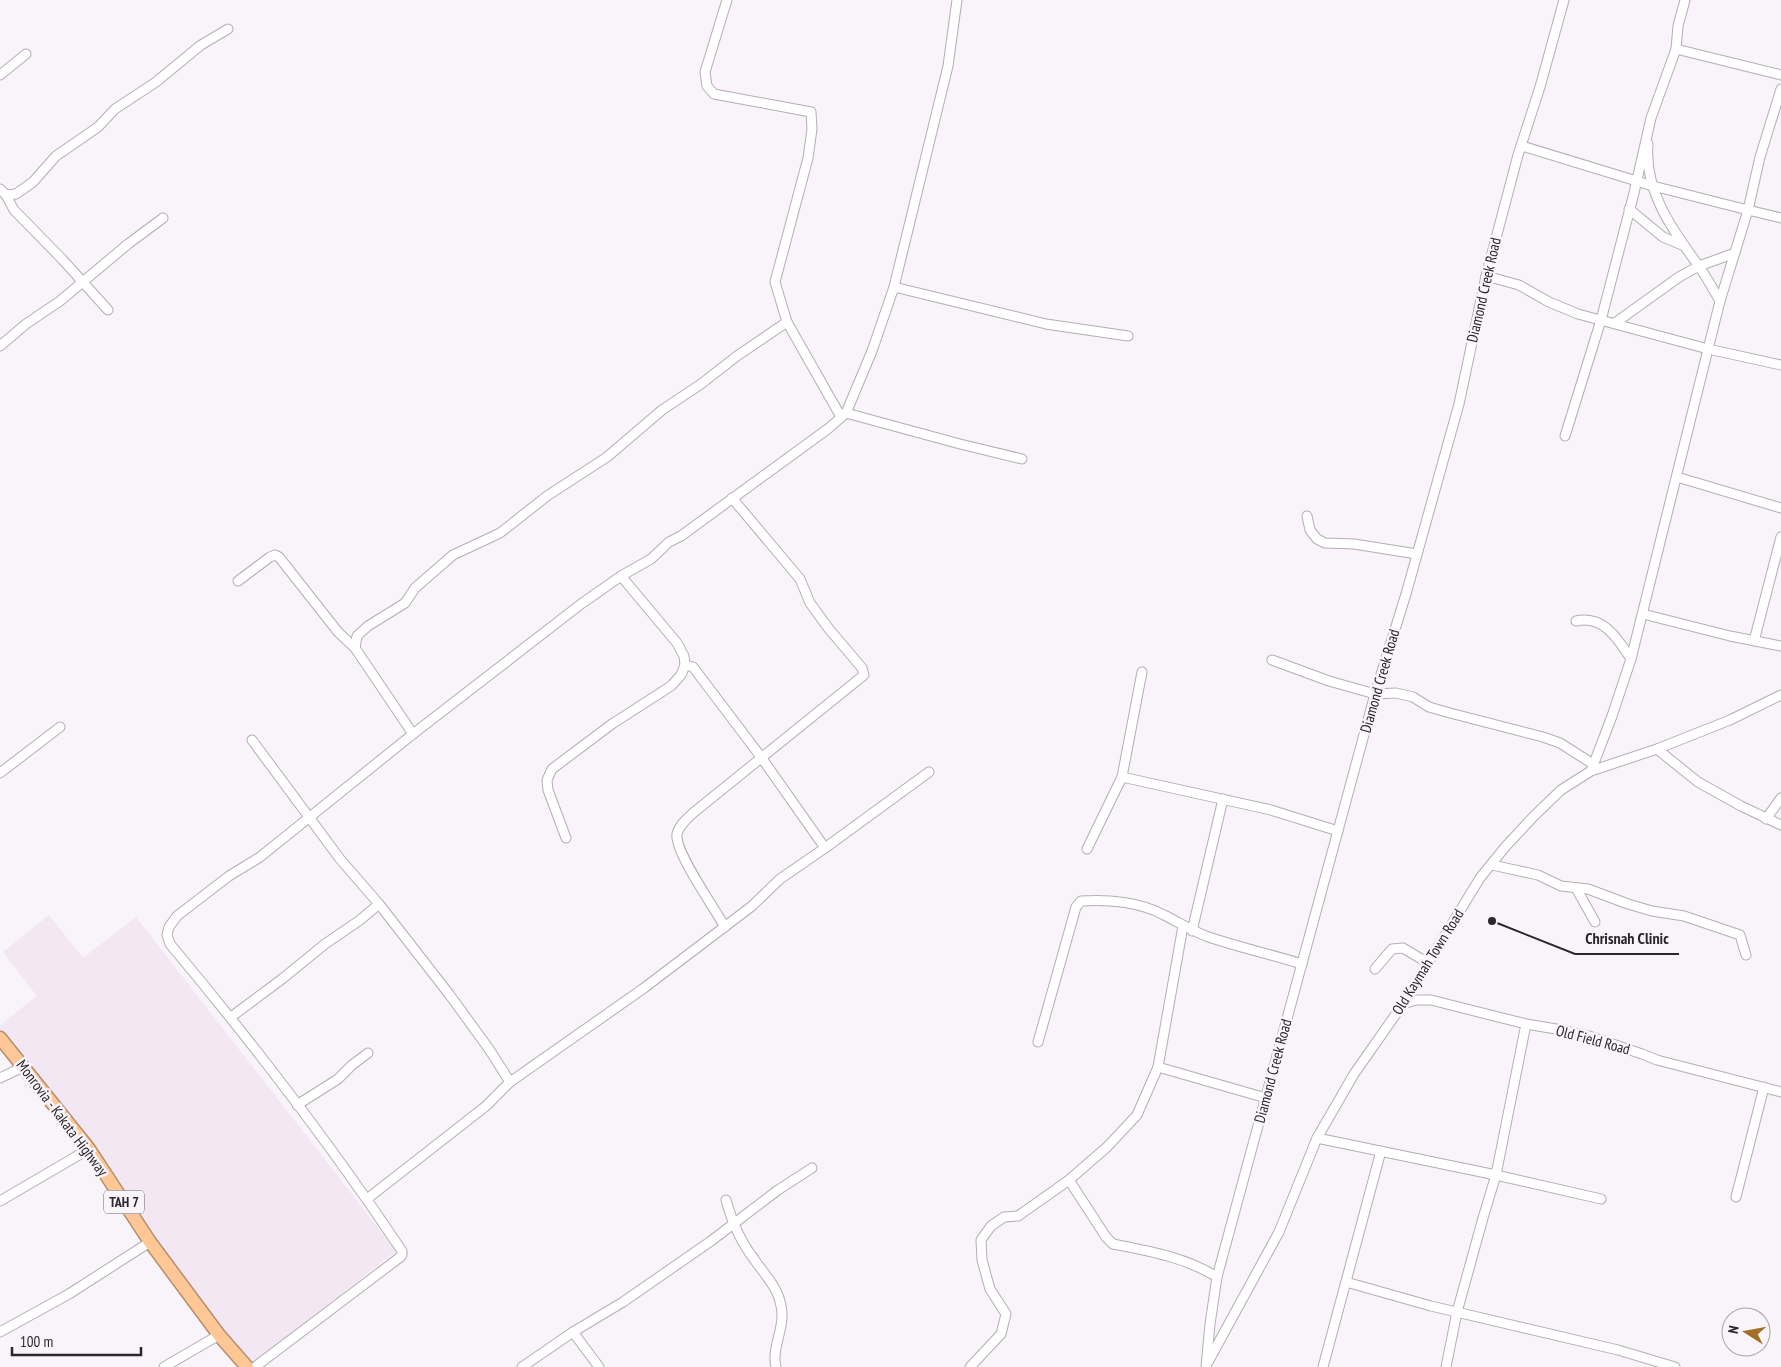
<svg xmlns="http://www.w3.org/2000/svg" width="1781" height="1367" font-family="'PT Sans Narrow',sans-serif">
<style>
.built{fill:#f2e7f2}
.lines{fill:none;stroke-linecap:round;stroke-linejoin:round}
.minor-casing{stroke:#b3aeb3;stroke-width:11}
.highway-casing{stroke:#b38f6f;stroke-width:15}
.minor{stroke:#fff;stroke-width:9}
.highway{stroke:#fec795;stroke-width:12}
.labels{text-anchor:middle;stroke-width:5;stroke-linejoin:round;paint-order:stroke}
.shield{fill:#f9f4f9;stroke:#676467;stroke-width:1}
.shield-label{font-size:14px;font-weight:bold;fill:#292729}
.street-label{font-size:15px;fill:#292729;stroke:#f9f4f9}
.leader{fill:none;stroke:#292729;stroke-width:2}
.callout-dot{fill:#292729;stroke:#f9f4f9;stroke-width:2}
.callout-label{font-size:16px;text-anchor:middle;font-weight:bold;fill:#292729;stroke:#f9f4f9;stroke-width:5;stroke-linejoin:round;paint-order:stroke}
</style>
<rect width="100%" height="100%" fill="#f9f4f9"/>
<!-- built -->
<polygon class="built" points="49,915 83,958 136,917 396,1251 250,1366 0,1045 0,1025 37,996 3,952"/>
<g class="lines">
<!-- minor casing -->
<g class="minor-casing">
<g id="minor">
<polyline points="727,0 705,72 707,86 714,94 811,112 812,129 808,158 775,282 787,322 841,417"/>
<polyline points="1676,49 1781,75"/>
<polyline points="0,75 26,54"/>
<path d="M1648,144c-4,47 24,85 50,121 8,11 15,24 22,36"/>
<polyline points="1522,146 1653,186 1748,210 1760,157 1781,89"/>
<polyline points="0,189 6,195 14,210 62,259 108,310"/>
<polyline points="6,195 16,194 33,182 56,156 98,127 115,109 156,82 201,45 228,29"/>
<polyline points="1629,209 1663,237 1682,245"/>
<polyline points="1486,276 1519,285 1549,302 1578,314 1708,349 1781,365"/>
<polyline points="894,287 1046,324 1128,336"/>
<polyline points="1615,323 1679,277 1699,266 1735,253"/>
<polyline points="0,346 26,324 60,301 128,244 163,218"/>
<polyline points="846,413 960,444 1022,459"/>
<polyline points="1565,436 1601,320 1634,193 1651,118 1676,49 1678,26 1685,0"/>
<polyline points="1677,477 1781,508"/>
<polyline points="1307,516 1310,530 1317,539 1325,543 1354,544 1417,554"/>
<polyline points="238,581 270,557 275,555 279,557 338,632 355,648"/>
<polyline points="1643,614 1730,636 1781,646"/>
<path d="M1576,621c28,-6 42,18 55,38"/>
<polyline points="1754,641 1781,537"/>
<polyline points="1272,660 1329,681 1375,694 1396,693 1413,697 1429,707 1450,713 1543,737 1560,743 1593,764"/>
<polyline points="685,665 693,667 761,757 825,848"/>
<polyline points="413,734 355,648 357,636 368,626 405,603 415,588 453,555 500,533 547,496 607,457 662,410 701,384 737,356 787,322"/>
<polyline points="252,740 340,859 379,904 449,994 489,1049 510,1082"/>
<polyline points="1657,749 1698,782 1741,806 1781,825"/>
<polyline points="1591,771 1612,716 1631,659 1720,301 1748,210 1781,218"/>
<polyline points="0,773 60,727"/>
<polyline points="1122,777 1142,672"/>
<polyline points="1766,819 1781,798"/>
<polyline points="566,838 548,790 547,780 552,769 612,724 671,686 681,675 685,665 684,656 677,643 621,576"/>
<polyline points="1087,849 1122,777 1271,810 1338,831"/>
<polyline points="1492,865 1538,875 1561,886 1588,889 1628,904 1652,911 1684,916 1740,935 1746,955"/>
<polyline points="1576,888 1595,922"/>
<path d="M725,927c-10,-18 -51,-76 -48,-93 2,-9 10,-15 16,-21l171,-138 -2,-7 -33,-39 -19,-26 -10,-24 -68,-81"/>
<polyline points="1192,931 1223,799"/>
<polyline points="1375,969 1392,949 1403,948 1428,963"/>
<polyline points="1403,1004 1416,1000 1431,1000 1526,1024 1562,1030 1589,1036 1642,1054 1657,1060 1781,1092"/>
<polyline points="231,1017 282,979 325,944 360,920 379,904"/>
<path d="M1038,1042l38,-135 5,-6c27,-2 59,1 83,14 14,7 27,15 42,21 31,11 64,18 96,28"/>
<polyline points="1158,1067 1266,1098"/>
<polyline points="0,1078 23,1067"/>
<polyline points="297,1105 338,1079 352,1065 368,1053"/>
<polyline points="1317,1138 1496,1175 1601,1199"/>
<path d="M1069,1180l37,57 7,7c36,7 72,13 104,33"/>
<polyline points="1736,1197 1764,1087"/>
<polyline points="367,1199 486,1106 510,1082 644,988 752,906 780,879 825,848 929,772"/>
<path d="M726,1200c6,22 14,41 28,59 10,15 24,28 27,47 5,21 -10,41 -5,61"/>
<polyline points="0,1201 89,1149"/>
<polyline points="1346,1282 1431,1306 1618,1350 1675,1367"/>
<polyline points="0,1332 69,1294 150,1242"/>
<polyline points="573,1332 599,1367"/>
<polyline points="1208,1362 1279,1232 1317,1138 1354,1074 1403,1004 1480,878 1506,846 1534,816 1561,790 1591,771 1657,749 1730,720 1781,695"/>
<polyline points="164,1367 219,1335"/>
<path d="M255,1367l144,-109 3,-3v-4c-71,-106 -150,-209 -232,-307l-3,-9 2,-8 8,-11 52,-40 31,-19 153,-123 168,-130 40,-28 30,-17 18,-17 12,-6 148,-108 17,-15 26,-62 22,-64 54,-221 9,-66"/>
<polyline points="522,1367 573,1332 623,1302 711,1241 778,1190 812,1168"/>
<polyline points="970,1367 1001,1334 1006,1314 990,1289 982,1260 981,1240 991,1226 1004,1217 1018,1216 1069,1180 1107,1147 1137,1115 1158,1067 1183,926"/>
<polyline points="1206,1367 1210,1324 1217,1277 1375,694 1406,594 1459,404 1486,276 1518,155 1540,87 1564,0"/>
<polyline points="1323,1367 1381,1151"/>
<polyline points="1446,1367 1457,1312 1483,1218 1496,1175 1526,1024"/>
</g>
</g>
<!-- highway casing -->
<g class="highway-casing">
<polyline id="highway" points="0,1038 89,1149 150,1242 219,1335 247,1367"/>
</g>
<!-- minor -->
<use href="#minor" class="minor"/>
<!-- highway -->
<use href="#highway" class="highway"/>
</g>
<g class="labels">
<!-- shield labels -->
<rect class="shield" x="104" y="1190.5" width="40" height="23" rx="4"/>
<g class="shield-label">
<text x="124" y="1207">TAH 7</text>
</g>
<!-- street labels -->
<g class="street-label">
<text transform="translate(1484 290) rotate(-77)" y="5">Diamond Creek Road</text>
<text transform="translate(1380 681) rotate(-74)" y="5">Diamond Creek Road</text>
<text transform="translate(1428 962) rotate(-58)" y="5">Old Kaymah Town Road</text>
<text transform="translate(1593 1040) rotate(15)" y="5">Old Field Road</text>
<text transform="translate(1273 1071) rotate(-75)" y="5">Diamond Creek Road</text>
<text transform="translate(62 1118) rotate(53)" y="5">Monrovia - Kakata Highway</text>
</g>
</g>
<!-- callouts -->
<path class="leader" d="M1492 921L1575 954H1679"/>
<circle class="callout-dot" cx="1492" cy="921" r="5"/>
<g class="callout-label">
<text x="1627" y="944">Chrisnah Clinic</text>
</g>
<!-- north arrow -->
<g transform="translate(1746 1332) rotate(281)"><circle r="24" fill="#f9f4f9" stroke="#a6a2a6"/>
<path d="M0-4L9 19L0 12L-9 19Z" fill="#a17025"/>
<text y="-8" font-size="14" font-weight="bold" text-anchor="middle" fill="#292729">N</text>
</g>
<!-- scale -->
<path d="M12 1347v8h129v-8" fill="none" stroke="#292729" stroke-width="2.5"/>
<text x="20" y="1347" font-size="15" fill="#292729" stroke="#f9f4f9" stroke-width="4" paint-order="stroke">100 m</text>
</svg>
